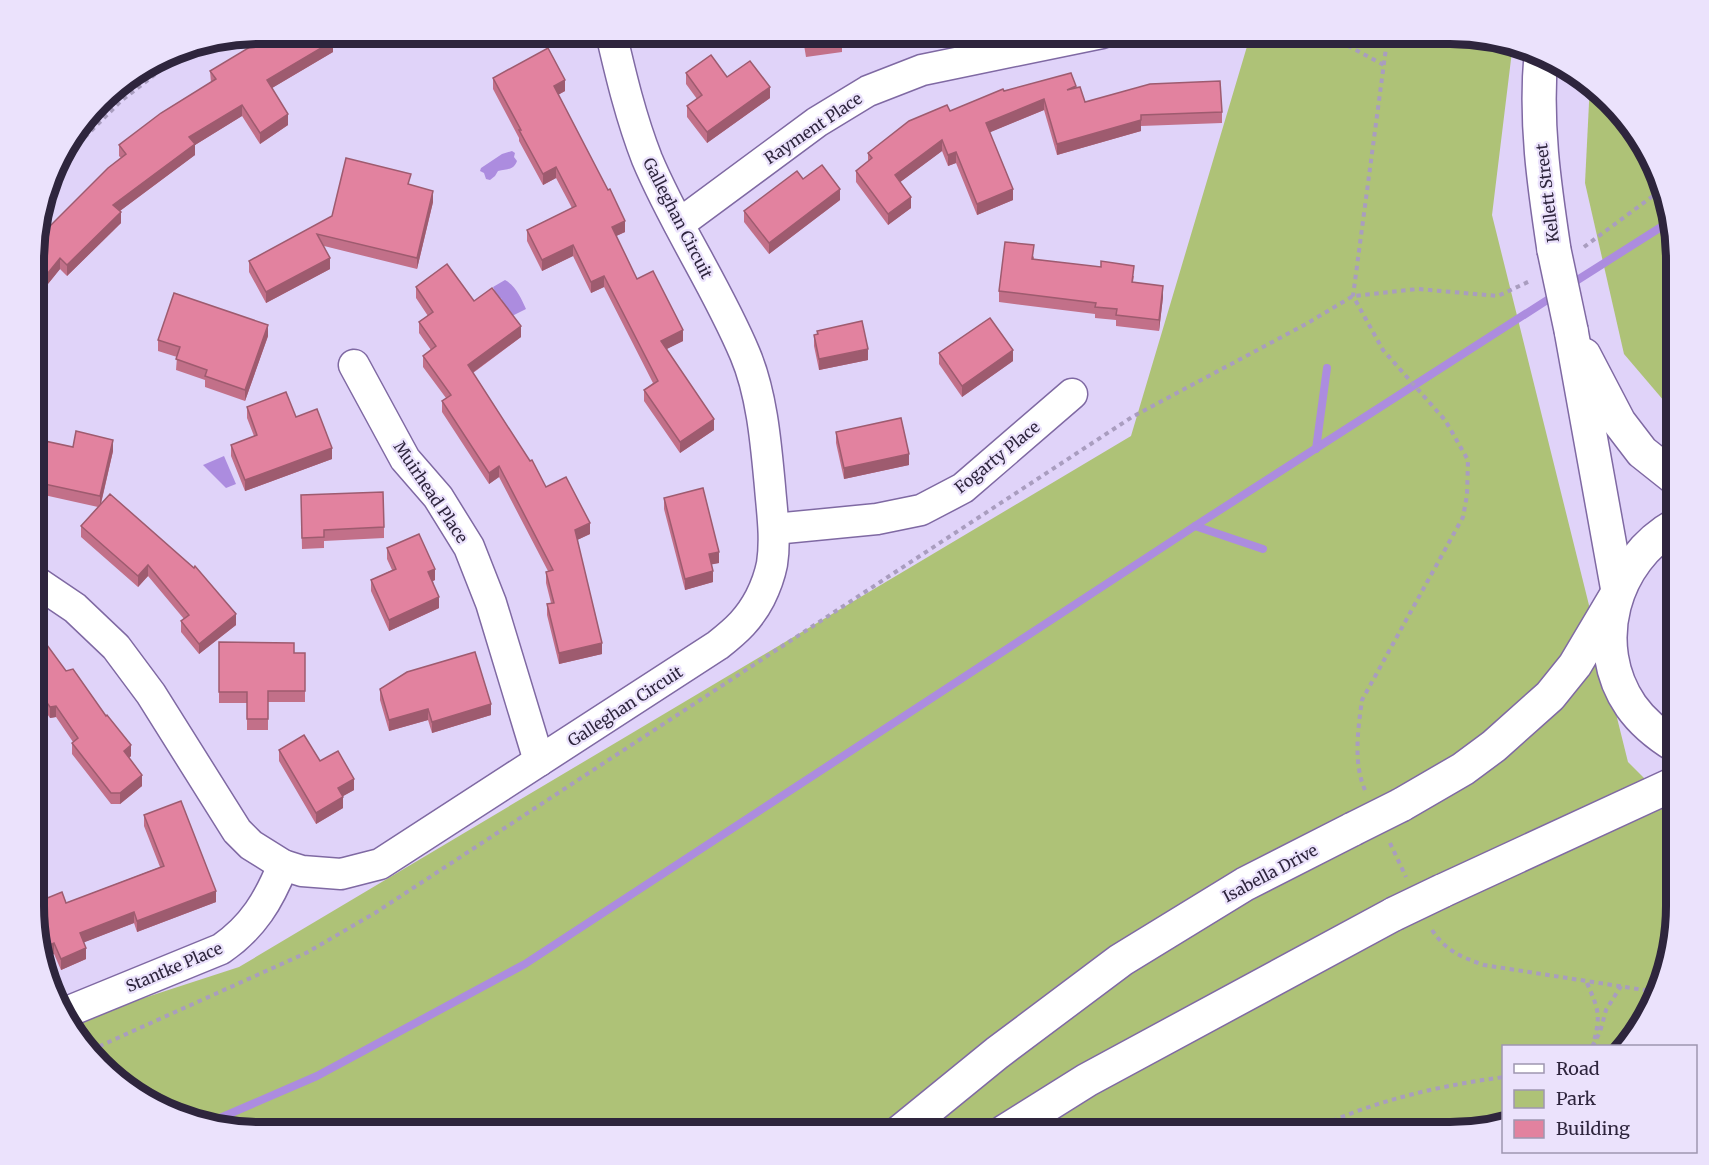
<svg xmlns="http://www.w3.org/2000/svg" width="1709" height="1165" font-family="Merriweather,serif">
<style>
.green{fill:#aec277}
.water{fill:#ac8cdf}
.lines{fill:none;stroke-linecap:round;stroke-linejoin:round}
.stream{stroke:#ac8cdf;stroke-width:8}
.street-casing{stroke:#7f69a3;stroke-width:33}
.secondary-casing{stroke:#7f69a3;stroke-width:36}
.primary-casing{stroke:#7f69a3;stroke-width:36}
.path{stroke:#a99dbf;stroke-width:4;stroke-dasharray:4.5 4.5;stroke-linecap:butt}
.street{stroke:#fff;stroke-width:30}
.secondary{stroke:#fff;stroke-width:33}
.primary{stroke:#fff;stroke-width:33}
.secondary-bridge-casing{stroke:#7f69a3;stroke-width:36;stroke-linecap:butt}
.primary-bridge-casing{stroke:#7f69a3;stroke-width:36;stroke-linecap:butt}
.secondary-bridge{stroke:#fff;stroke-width:33}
.primary-bridge{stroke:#fff;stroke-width:33}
.wall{fill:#c27089}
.shaded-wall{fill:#9e5b6f}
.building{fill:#e2829f;stroke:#9e5b6f;stroke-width:1.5}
.labels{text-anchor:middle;stroke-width:4.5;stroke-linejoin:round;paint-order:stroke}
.street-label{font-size:16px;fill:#2e253d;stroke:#ebe2fc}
.rim{fill:none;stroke:#2e253d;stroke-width:8}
</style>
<rect width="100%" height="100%" fill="#e0d3f9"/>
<!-- green -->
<g class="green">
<polygon points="1251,33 1464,33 1513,43 1492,215 1628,762 1676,810 1676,920 1664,979 1629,1043 1626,1046 1504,1046 1503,1119 1450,1132 1392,1131 1389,1132 245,1132 186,1120 122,1085 67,1023 239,967 1131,436"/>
<polygon points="1590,83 1653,159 1676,245 1676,415 1624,354 1585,183"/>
</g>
<!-- water -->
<g class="water">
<path d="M512,151l3,2 -1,4 3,4c-3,9 -10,8 -19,10l-3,5 -5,4 -4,-1 -2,-6 -4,-2 1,-3 21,-14z"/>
<path d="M505,280c11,6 16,18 21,29l-14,7 -9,-12 -2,-6h-3l-5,-11z"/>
<polygon points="224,456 236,484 226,488 203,465"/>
</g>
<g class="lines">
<!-- stream -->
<g class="stream">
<polyline points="1568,286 1669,222"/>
<polyline points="1316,449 1327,368"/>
<polyline points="1195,526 1263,549"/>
<polyline points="206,1124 317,1076 525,964 1195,526 1555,295"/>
</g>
<!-- street casing -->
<g class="street-casing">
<g id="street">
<polyline points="679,224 817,122 868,91 922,70 1102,33"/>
<polyline points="354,365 405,459 438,497 469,547 491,603 539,761"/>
<polyline points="774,529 877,519 921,510 963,488 1072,394"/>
<path d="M35,581l40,27 41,39 35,47 86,137 14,14 32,20 19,6 39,3 39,-10 338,-219c19,-15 31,-26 42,-47 5,-10 10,-24 12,-34 4,-26 0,-52 -2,-77 -4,-43 -8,-93 -25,-133 -28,-67 -70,-128 -98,-195 -16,-41 -26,-83 -36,-126"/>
<path d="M62,1014l159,-65c32,-22 48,-49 62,-84"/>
</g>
</g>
<!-- secondary casing -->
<g class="secondary-casing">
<g id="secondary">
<path d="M1541,55c-6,67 3,129 13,195"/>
<polyline points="1571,330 1618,591"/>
<polyline points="1584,355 1619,422 1642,452 1676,479"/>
</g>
</g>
<!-- primary casing -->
<g class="primary-casing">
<g id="primary">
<path d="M1676,525c-63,35 -87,120 -45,181 12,17 27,29 45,40"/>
<polyline points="1401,805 1463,769 1494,746 1550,696 1575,665 1616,596"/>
<polyline points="1442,891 1676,783"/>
<polyline points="900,1132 997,1053 1121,960 1245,884 1353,829"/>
<polyline points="1004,1132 1087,1080 1394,914"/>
</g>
</g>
<!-- path -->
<g class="path">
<polyline points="1324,33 1384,65"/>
<polyline points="53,169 121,101 190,47"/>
<polyline points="1584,247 1661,190"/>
<path d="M1365,790c-12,-27 -7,-61 -3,-90l101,-183 4,-22 1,-35 -23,-40 -62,-70 -30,-54 35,-263"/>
<polyline points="1390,843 1406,877"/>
<path d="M1432,930c14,21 29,27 52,35l173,27"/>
<path d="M1587,983c12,28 14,31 6,62l7,-13 6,-22 15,-24"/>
<polyline points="91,1050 306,953 375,913 1132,417 1306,324 1353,296 1418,289 1498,296 1530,281"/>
<path d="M1308,1132c61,-30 128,-46 196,-55"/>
</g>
<!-- street -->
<use href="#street" class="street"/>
<!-- secondary -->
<use href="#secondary" class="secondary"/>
<!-- primary -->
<use href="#primary" class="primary"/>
<!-- secondary-bridge casing -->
<g class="secondary-bridge-casing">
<polyline id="secondary-bridge" points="1554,250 1571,330"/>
</g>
<!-- primary-bridge casing -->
<g class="primary-bridge-casing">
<g id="primary-bridge">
<polyline points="1353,829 1401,805"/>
<polyline points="1394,914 1442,891"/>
</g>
</g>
<!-- secondary-bridge -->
<use href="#secondary-bridge" class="secondary-bridge"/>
<!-- primary-bridge -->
<use href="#primary-bridge" class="primary-bridge"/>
</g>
<!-- wall -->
<g class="wall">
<polygon points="353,33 333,41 333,52 272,88 288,125 260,144 242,116 195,145 195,155 120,211 121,223 67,276 60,269 35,300 121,158 119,156 119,145 211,83 210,71 275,35"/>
<polygon points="802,33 876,33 872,34 872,37 842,42 842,52 806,57"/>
<polygon points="686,73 727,77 770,98 707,143 687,117 687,106 697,99 686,84"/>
<polygon points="493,78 565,91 558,95 625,232 616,236 637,279 683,341 666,349 714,430 680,453 644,401 644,390 653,383 604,287 591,293 573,256 542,271 527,241 527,230 572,208 556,178 543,185 519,141 519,138 493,89"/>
<polygon points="1076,88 1085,102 1222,112 1222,123 1141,126 1141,131 1057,155 1044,110 990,132 1013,200 977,215 956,163 948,166 942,151 900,182 911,208 888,225 856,182 856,171 868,162 868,153 950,111 1004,91"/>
<polygon points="411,185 433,202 417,269 324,246 330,269 266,303 249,272 249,261"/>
<polygon points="840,200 769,254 744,222 744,211"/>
<polygon points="1034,256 1034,259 1134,276 1133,282 1163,297 1159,331 1116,326 1116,320 1095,318 1095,314 999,302 999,291"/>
<polygon points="416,287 474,301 521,337 473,373 546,487 590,534 577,540 602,654 559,664 547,615 547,604 551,603 546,583 546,572 548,571 499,477 489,484 442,412 442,401 446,398 423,367 423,356 431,350 419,333 419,322 428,316 416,298"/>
<polygon points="817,331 868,360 819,370 814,346 814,335 817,334"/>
<polygon points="268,336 245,401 205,387 205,380 176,370 177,357 158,351 158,340"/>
<polygon points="939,353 1013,361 962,397 939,364"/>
<polygon points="247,407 296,417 332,459 245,491 231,456 231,445 254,436 247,418"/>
<polygon points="836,432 909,465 844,479 836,443"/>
<polygon points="113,451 101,504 236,625 199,654 181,632 181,621 184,619 148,576 138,587 81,537 81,526 98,507 35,493 35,458"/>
<polygon points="664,498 719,563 711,564 713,582 685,590 664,509"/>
<polygon points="301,506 384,527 384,538 324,541 324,548 302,549"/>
<polygon points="387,548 435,580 433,581 439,608 389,631 371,591 371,580 392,570 387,559"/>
<polygon points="35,636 66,671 131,756 129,758 142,786 120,804 111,804 72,754 72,743 73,742 56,717 50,718 35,697"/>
<polygon points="219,642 294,653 305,653 305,702 268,702 268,730 247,730 247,703 219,703"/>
<polygon points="380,689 491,715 432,733 428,720 389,731 380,700"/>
<polygon points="279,750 320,761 354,790 343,796 343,808 316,824 279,761"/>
<polygon points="144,815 216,902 137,932 134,923 84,942 86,959 61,970 54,954 43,959 66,903 160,867 144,826"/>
</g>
<!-- shaded-wall -->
<g class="shaded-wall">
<polygon points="328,33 353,33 328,43"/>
<polygon points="694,33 703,33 694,37"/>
<polygon points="333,41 333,52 267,91 267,80"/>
<polygon points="565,80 565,91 554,97 554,86"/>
<polygon points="770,87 770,98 707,143 707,132"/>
<polygon points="1044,99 1044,110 986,134 986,123"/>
<polygon points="242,105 242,116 195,145 195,155 113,216 113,205 189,137"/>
<polygon points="288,114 288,125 260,144 260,133"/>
<polygon points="1141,120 1141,131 1057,155 1057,144"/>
<polygon points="942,140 942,151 895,186 895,175"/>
<polygon points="956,152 956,163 948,166 948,155"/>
<polygon points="556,167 556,178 543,185 543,174"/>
<polygon points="840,189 840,200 769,254 769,243"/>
<polygon points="1013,189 1013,200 977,215 977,204"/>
<polygon points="433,191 433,202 417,269 417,258"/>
<polygon points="911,197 911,208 888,225 888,214"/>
<polygon points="121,212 121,223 67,276 67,265"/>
<polygon points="625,221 625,232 612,238 612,227"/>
<polygon points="573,245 573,256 542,271 542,260"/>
<polygon points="60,258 60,269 35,300 35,289"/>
<polygon points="330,258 330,269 266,303 266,292"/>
<polygon points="604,276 604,287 591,293 591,282"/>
<polygon points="1163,286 1163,297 1159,331 1159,320"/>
<polygon points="268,325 268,336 245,401 245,390"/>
<polygon points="521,326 521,337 468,376 468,365"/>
<polygon points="683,330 683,341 661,352 661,341"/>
<polygon points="868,349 868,360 819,370 819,359"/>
<polygon points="1013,350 1013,361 962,397 962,386"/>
<polygon points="714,419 714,430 680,453 680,442"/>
<polygon points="113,440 113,451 100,507 100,496"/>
<polygon points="332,448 332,459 245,491 245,480"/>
<polygon points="909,454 909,465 844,479 844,468"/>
<polygon points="499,466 499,477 489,484 489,473"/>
<polygon points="590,523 590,534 575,541 575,530"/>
<polygon points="719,552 719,563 709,565 709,554"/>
<polygon points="148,565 148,576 138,587 138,576"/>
<polygon points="435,569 435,580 428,583 428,572"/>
<polygon points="713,571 713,582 685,590 685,579"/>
<polygon points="439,597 439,608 389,631 389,620"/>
<polygon points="236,614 236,625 199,654 199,644"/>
<polygon points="602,643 602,654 559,664 559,653"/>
<polygon points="491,704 491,715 432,733 432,722"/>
<polygon points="56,706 56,717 50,718 50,707"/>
<polygon points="428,709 428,720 389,731 389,720"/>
<polygon points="131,745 131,756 124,762 124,751"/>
<polygon points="142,775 142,786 120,804 120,793"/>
<polygon points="354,779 354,790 338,799 338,788"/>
<polygon points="343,797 343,808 316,824 316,813"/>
<polygon points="216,891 216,902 137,932 137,921"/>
<polygon points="134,912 134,923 80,944 80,933"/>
<polygon points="54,943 54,954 43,959 40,949"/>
<polygon points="86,948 86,959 61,970 61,959"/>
</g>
<!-- building -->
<g class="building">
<polygon points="273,33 274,33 275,35 278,33 328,33 333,41 267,80 288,114 260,133 242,105 189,137 195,144 113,205 121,212 67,265 60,258 35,289 35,241 108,168 126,154 119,145 161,113 216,79 210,71"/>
<polygon points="804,33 841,33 842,41 806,46"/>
<polygon points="548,48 565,80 554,86 608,190 610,189 625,221 612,227 637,279 653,271 683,330 661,341 714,419 680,442 644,390 658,381 604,276 591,282 573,245 542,260 527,230 576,206 556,167 543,174 519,130 521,130 493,78"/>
<polygon points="711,55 727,77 750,61 770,87 707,132 687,106 702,95 686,73"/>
<polygon points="1071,73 1076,86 1067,90 1080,87 1085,102 1150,84 1220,81 1222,112 1141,115 1141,120 1057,144 1044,99 986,123 1013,189 977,204 956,152 948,155 942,140 895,175 911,197 888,214 856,171 872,158 868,153 909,121 947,105 950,111 1003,89 1004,91"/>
<polygon points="346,158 411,174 408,184 433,191 417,258 317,234 330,258 266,292 249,261 332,216"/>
<polygon points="822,165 840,189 769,243 744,211 797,171 803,179"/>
<polygon points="1005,242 1034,245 1032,259 1101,267 1101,261 1134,266 1132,282 1163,286 1159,320 1116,315 1117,309 1095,307 1096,303 999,291"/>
<polygon points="447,264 474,301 492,288 521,326 468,365 530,461 532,460 546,487 566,477 590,523 575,530 602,643 559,653 547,604 554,603 546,572 553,570 499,466 489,473 442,401 451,395 423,356 436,346 419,322 433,312 416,287"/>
<polygon points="174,293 268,325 245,390 205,376 207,370 176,359 180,347 158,340"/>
<polygon points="990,318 1013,350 962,386 939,353"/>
<polygon points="862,321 868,349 819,359 814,335 818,334 817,331"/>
<polygon points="286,392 296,417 317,409 332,448 245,480 231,445 257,435 247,407"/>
<polygon points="901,418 909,454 844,468 836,432"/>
<polygon points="76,431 113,440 100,496 35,482 35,458 40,440 73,447"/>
<polygon points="703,488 719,552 709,554 713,571 685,579 664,498"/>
<polygon points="383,492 384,527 324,530 324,537 302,538 301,495"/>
<polygon points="110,494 194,568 195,566 236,614 199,644 181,621 189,615 148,565 138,576 81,526"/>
<polygon points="419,534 435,569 428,572 439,597 389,620 371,580 396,569 387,548"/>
<polygon points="35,636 47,645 66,671 73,669 106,716 107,715 131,745 124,751 142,775 120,793 111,793 72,743 78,738 56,706 50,707 35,686"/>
<polygon points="219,642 294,643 294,653 305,653 305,691 268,691 268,719 247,719 247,692 219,692"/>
<polygon points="475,652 491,704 432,722 428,709 389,720 380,689 407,672"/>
<polygon points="304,735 320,761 338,751 354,779 338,788 343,797 316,813 279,750"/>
<polygon points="181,801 216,891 137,921 134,912 80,933 86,948 61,959 54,943 40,949 35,935 35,903 62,892 66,903 164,866 144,815"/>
</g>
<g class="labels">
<!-- street labels -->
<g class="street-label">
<text transform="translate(813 128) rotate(-34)" y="6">Rayment Place</text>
<text transform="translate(1547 193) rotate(-97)" y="6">Kellett Street</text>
<text transform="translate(678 218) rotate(63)" y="6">Galleghan Circuit</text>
<text transform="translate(997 457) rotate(-39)" y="6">Fogarty Place</text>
<text transform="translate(431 492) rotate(56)" y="6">Muirhead Place</text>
<text transform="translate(625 706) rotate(-33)" y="6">Galleghan Circuit</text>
<text transform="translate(1270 873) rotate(-28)" y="6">Isabella Drive</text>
<text transform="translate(174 967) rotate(-23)" y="6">Stantke Place</text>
</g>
</g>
<!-- crop -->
<path d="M0 0H1709V1165H0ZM260 44H1450A216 216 0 0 1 1666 260V906A216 216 0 0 1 1450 1122H260A216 216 0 0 1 44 906V260A216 216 0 0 1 260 44Z" fill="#ebe2fc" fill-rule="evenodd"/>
<path class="rim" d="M260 44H1450A216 216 0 0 1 1666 260V906A216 216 0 0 1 1450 1122H260A216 216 0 0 1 44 906V260A216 216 0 0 1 260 44Z"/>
<!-- legend -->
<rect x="1502" y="1045" width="195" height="108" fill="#ebe2fc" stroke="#9f96b0" stroke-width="1.5"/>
<rect x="1514" y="1064" width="30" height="9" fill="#ffffff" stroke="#9f96b0" stroke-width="1.5"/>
<text x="1556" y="1075" font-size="18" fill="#2e253d">Road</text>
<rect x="1514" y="1090" width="30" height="18" fill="#aec277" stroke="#9f96b0" stroke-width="1.5"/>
<text x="1556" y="1105" font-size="18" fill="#2e253d">Park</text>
<rect x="1514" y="1120" width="30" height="18" fill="#e2829f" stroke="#9f96b0" stroke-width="1.5"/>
<text x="1556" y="1135" font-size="18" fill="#2e253d">Building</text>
</svg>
